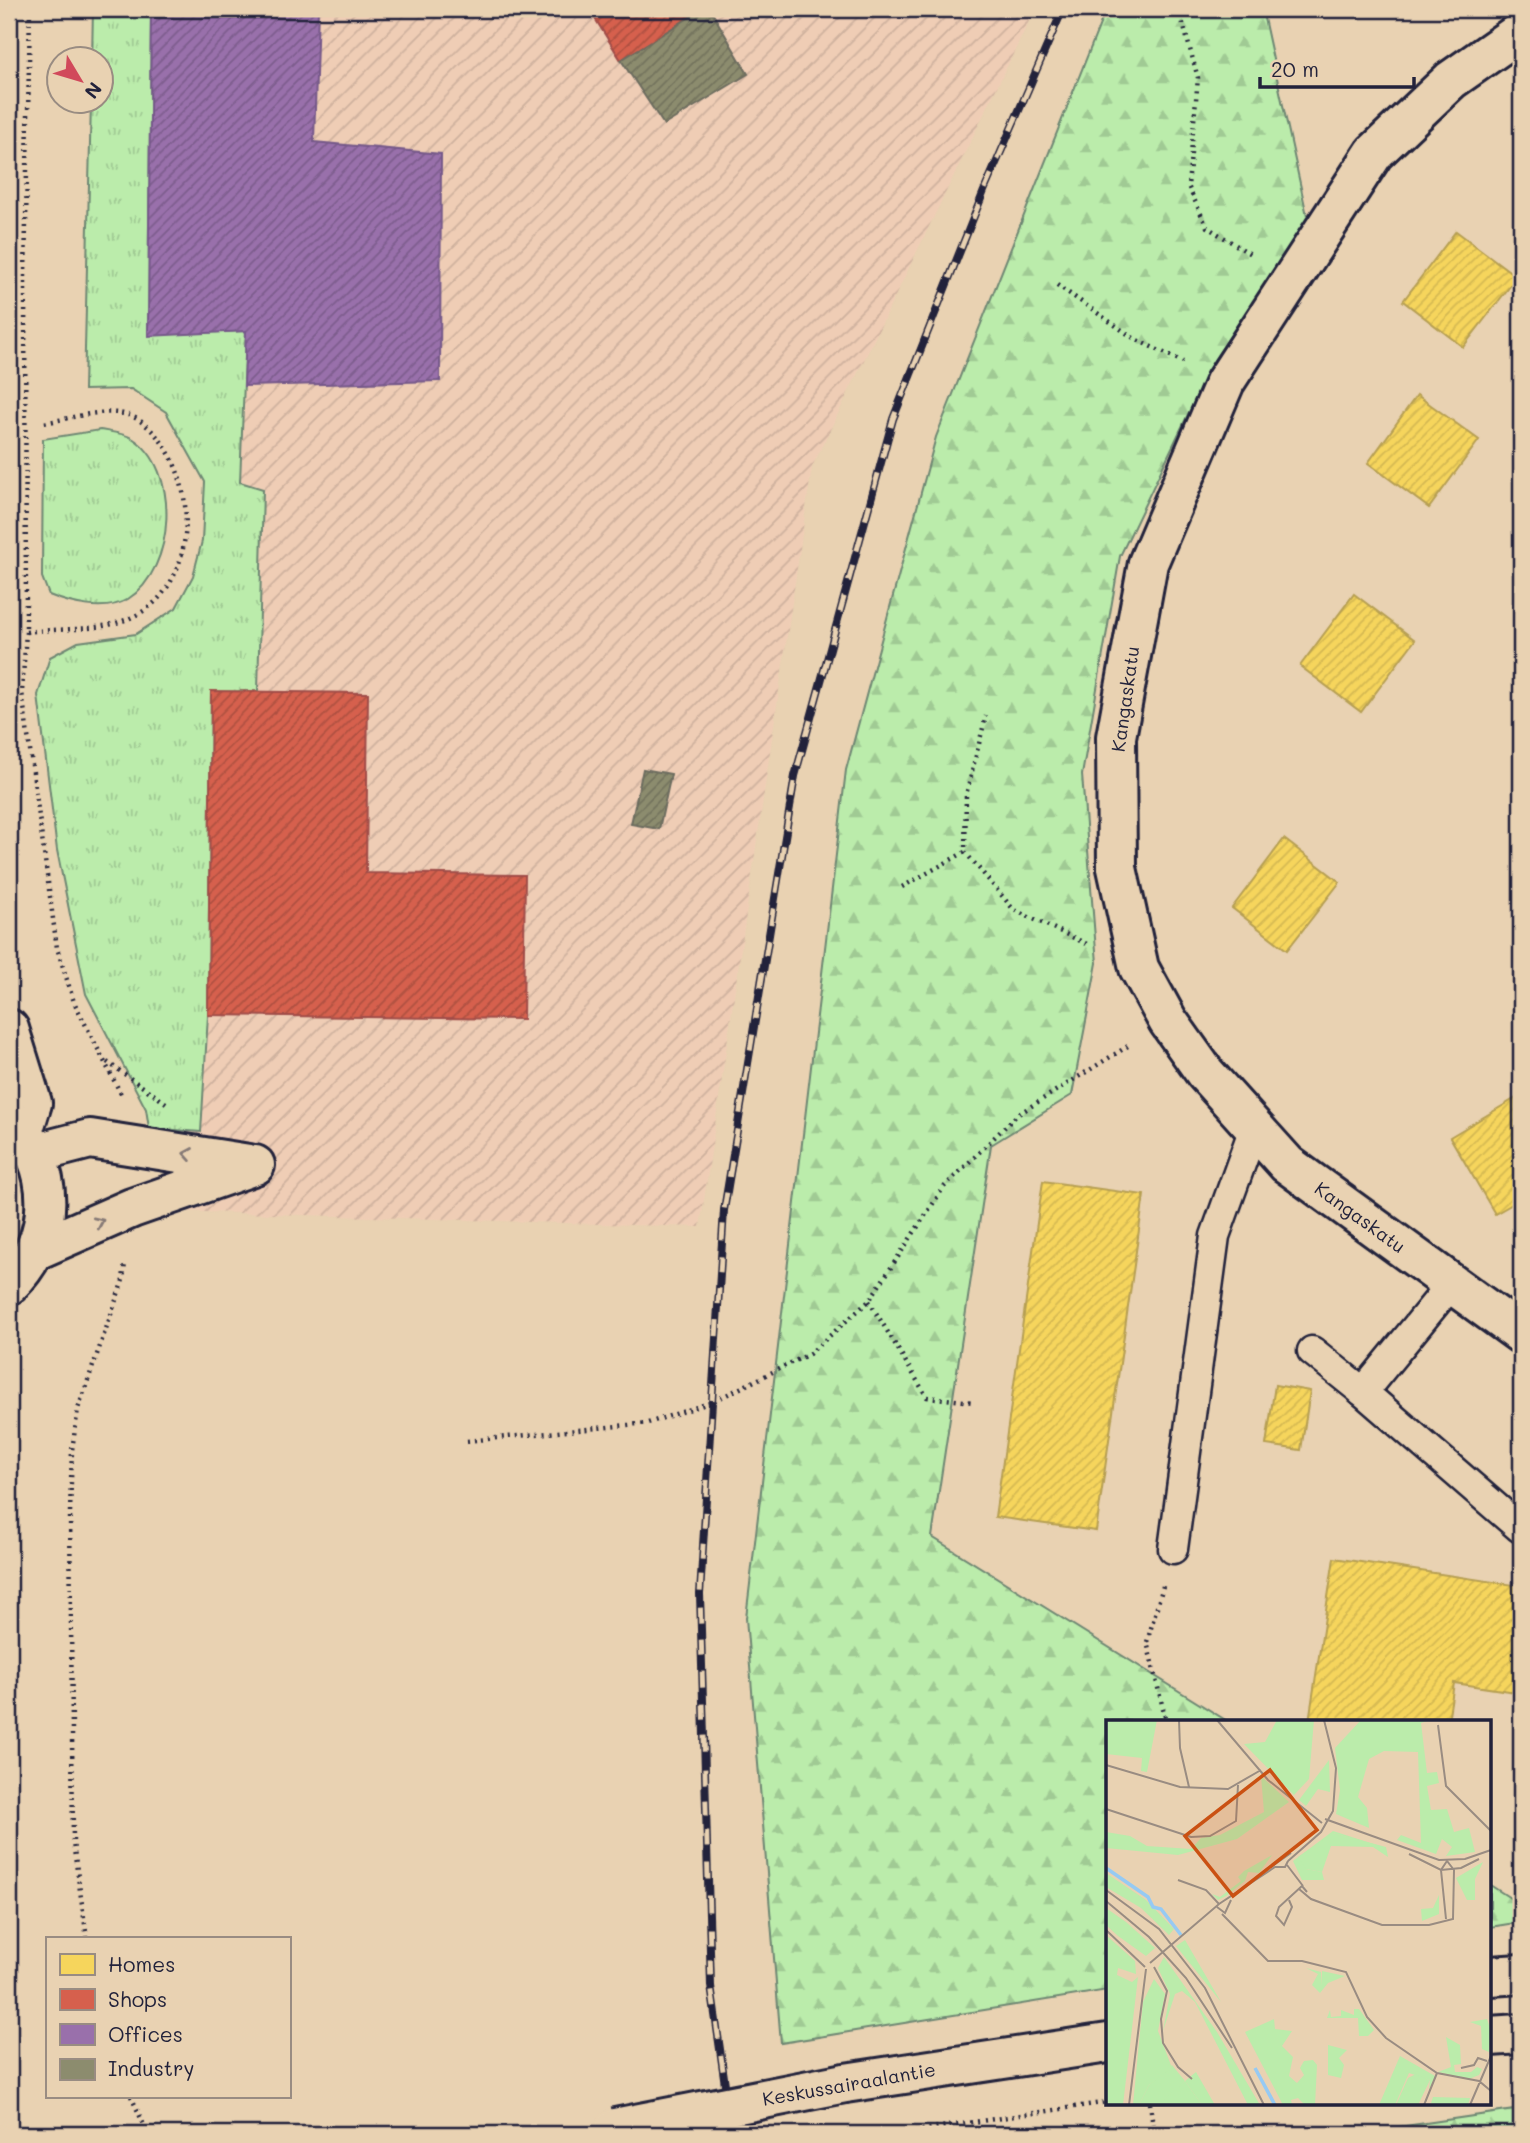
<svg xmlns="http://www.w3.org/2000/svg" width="1530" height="2143" font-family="Mali,sans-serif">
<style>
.industrial{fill:url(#industrial-furrows)}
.grass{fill:url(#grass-tufts);stroke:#6e8773;stroke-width:2}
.forest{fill:url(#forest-firs);stroke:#6e8773;stroke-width:2}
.homes{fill:url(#homes-hatch);stroke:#b69f52;stroke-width:2}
.shops{fill:url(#shops-hatch);stroke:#a04d48;stroke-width:2}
.offices{fill:url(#offices-hatch);stroke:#755989;stroke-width:2}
.industry{fill:url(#industry-hatch);stroke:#6c6c5f;stroke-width:2}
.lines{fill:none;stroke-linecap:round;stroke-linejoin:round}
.service-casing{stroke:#22223b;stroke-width:33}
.minor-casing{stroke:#22223b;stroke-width:44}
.tertiary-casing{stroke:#22223b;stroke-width:44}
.secondary-casing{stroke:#22223b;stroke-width:44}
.path{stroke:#22223b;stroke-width:4.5;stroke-dasharray:2 5;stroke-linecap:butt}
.service{stroke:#e9d2b2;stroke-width:28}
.minor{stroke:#e9d2b2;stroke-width:38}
.tertiary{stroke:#e9d2b2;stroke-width:38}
.secondary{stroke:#e9d2b2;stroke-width:38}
.rail-casing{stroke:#22223b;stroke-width:8}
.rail{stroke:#e9d2b2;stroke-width:5;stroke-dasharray:16;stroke-linecap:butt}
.tertiary-bridge-casing{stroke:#22223b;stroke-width:44;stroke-linecap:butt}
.tertiary-bridge{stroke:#e9d2b2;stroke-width:38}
.oneway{stroke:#867a76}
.labels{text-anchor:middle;stroke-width:7;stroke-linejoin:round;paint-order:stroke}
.street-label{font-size:19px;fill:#22223b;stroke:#e9d2b2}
.inset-river{fill:none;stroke:#96caf3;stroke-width:3.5}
.inset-road{fill:none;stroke:#998c82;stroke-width:2}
.view{fill:#ca5113;fill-opacity:0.15;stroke:#ca5113;stroke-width:3.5}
.inset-edge{fill:none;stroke:#22223b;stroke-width:3.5}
</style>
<defs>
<pattern id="industrial-furrows" width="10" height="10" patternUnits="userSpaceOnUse" patternTransform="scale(1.75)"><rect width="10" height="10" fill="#efcdb5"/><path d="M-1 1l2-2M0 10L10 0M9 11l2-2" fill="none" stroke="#cdb09d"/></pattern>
<pattern id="grass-tufts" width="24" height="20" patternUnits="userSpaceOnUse" patternTransform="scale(1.75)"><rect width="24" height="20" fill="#bbecab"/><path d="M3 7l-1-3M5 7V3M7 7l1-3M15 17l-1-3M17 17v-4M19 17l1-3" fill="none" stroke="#a0ca94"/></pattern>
<pattern id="forest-firs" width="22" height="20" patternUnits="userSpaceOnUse" patternTransform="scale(1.75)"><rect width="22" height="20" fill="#bbecab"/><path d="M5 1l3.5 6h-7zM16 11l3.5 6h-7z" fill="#a0ca94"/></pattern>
<pattern id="homes-hatch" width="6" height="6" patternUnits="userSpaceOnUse" patternTransform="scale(1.75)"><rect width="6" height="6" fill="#f6d55c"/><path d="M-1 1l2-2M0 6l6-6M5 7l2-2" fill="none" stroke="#d3b751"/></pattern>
<pattern id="shops-hatch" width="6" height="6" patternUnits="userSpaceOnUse" patternTransform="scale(1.75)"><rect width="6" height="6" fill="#d6604d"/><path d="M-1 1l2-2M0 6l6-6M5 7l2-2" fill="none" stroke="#ad4f41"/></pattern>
<pattern id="offices-hatch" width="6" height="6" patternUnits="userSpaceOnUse" patternTransform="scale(1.75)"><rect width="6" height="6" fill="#9970ab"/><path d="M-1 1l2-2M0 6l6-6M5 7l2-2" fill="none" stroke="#7c5c8c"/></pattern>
<pattern id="industry-hatch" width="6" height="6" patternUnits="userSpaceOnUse" patternTransform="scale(1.75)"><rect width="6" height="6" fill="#8c8c6e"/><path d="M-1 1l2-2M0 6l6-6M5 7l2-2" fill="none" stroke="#72725c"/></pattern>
</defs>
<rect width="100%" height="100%" fill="#e9d2b2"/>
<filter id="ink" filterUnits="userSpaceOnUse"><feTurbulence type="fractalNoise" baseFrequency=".0143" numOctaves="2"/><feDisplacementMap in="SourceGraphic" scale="14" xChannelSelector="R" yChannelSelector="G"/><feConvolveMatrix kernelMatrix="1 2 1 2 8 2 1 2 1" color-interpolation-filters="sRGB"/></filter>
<g filter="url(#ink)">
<!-- industrial -->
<polygon class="industrial" points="137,9 1035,9 812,467 700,1227 170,1211 205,482 131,350"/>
<!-- grass -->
<g class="grass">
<polygon points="93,9 151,9 148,335 246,331 240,482 263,489 258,691 211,692 208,1015 201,1132 149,1128 146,1109 86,994 57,850 38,695 50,657 78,642 136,634 176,608 193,576 202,541 205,482 166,412 131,389 84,390 91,102 102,102 102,60 92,59"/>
<path d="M100,430c10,2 24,3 32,8 49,30 44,131 -4,161 -23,14 -57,5 -79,-4l-7,-18 1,-138z"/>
</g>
<!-- forest -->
<g class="forest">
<polygon points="1106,9 1262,9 1308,220 1214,360 1120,556 1082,775 1097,963 1072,1095 991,1145 932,1537 1227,1721 1108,1721 1108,1990 781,2043 746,1618 846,770 936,437"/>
<polygon points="1490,1885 1521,1905 1521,1922 1490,1927"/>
<polygon points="1521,2109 1521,2134 1351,2134"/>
</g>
<!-- homes -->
<g class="homes">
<polygon points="1456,231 1517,277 1463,347 1403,301"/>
<polygon points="1417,395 1479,440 1429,508 1368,463"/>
<polygon points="1354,594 1415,640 1361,712 1300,666"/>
<polygon points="1284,839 1340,882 1287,950 1232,908"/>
<polygon points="1521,1095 1521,1199 1495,1214 1450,1137"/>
<polygon points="1043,1181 1144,1195 1096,1531 995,1517"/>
<polygon points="1275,1385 1310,1391 1301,1450 1266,1445"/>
<polygon points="1334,1558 1521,1586 1521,1658 1516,1692 1454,1683 1448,1721 1309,1721"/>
</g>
<!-- shops -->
<g class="shops">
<polygon points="589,9 703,9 621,60"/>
<polygon points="211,691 368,693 366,873 525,875 523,1019 208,1015"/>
</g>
<!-- offices -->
<polygon class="offices" points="151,9 318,9 314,142 441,154 440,381 244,386 246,331 148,336"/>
<!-- industry -->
<g class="industry">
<polygon points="703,9 710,9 748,74 664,125 621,60"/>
<polygon points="643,769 671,774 659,829 631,824"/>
</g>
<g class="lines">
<!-- service casing -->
<g class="service-casing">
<g id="service">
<polyline points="1453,1282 1363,1392 1520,1528"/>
<polyline points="1312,1351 1363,1392"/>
<polyline points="1173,1549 1215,1236 1254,1128"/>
</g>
</g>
<!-- minor casing -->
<g class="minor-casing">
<g id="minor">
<path id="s1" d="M1521,31l-70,49 -77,73 -149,229 -77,181 -32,174 1,131 22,100 29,53 37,52 82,91 234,170"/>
<polyline points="36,1153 90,1139 249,1164"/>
<polyline points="36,1250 132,1208 255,1165"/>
</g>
</g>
<!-- tertiary casing -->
<g class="tertiary-casing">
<g id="tertiary">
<polyline points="1490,1976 1521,1974"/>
<polyline points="1490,2036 1521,2034"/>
<polyline points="845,2083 1108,2043"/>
</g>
</g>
<!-- secondary casing -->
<g class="secondary-casing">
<g id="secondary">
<polyline points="9,1029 32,1103 23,1132"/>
<path d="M9,1117c48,49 49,120 0,168"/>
</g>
</g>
<!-- path -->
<g class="path">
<polyline points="30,9 25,276 26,632 22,692 57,948 74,1002 123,1098"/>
<polyline points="1179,9 1198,78 1188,186 1207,227 1252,255"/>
<polyline points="1057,285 1135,339 1183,362"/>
<path d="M26,632c41,-5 82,2 119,-22 59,-40 52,-154 -8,-191 -25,-15 -67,0 -94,4"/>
<polyline points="965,852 1014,910 1087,944"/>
<polyline points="902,887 965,852 966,795 986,716"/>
<polyline points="107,1062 166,1103"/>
<polyline points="869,1301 927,1397 973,1402"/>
<polyline points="467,1441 648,1423 712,1402 809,1354 869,1301 944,1187 1017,1115 1128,1046"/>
<polyline points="1163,1586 1147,1642 1166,1721"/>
<polyline points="87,1938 73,1843 70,1512 72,1450 78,1409 123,1280 125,1263"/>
<polyline points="131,2096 148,2134"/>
<polyline points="1150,2103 1154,2134"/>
<polyline points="894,2134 1108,2102"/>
</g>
<!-- service -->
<use href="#service" class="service"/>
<!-- minor -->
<use href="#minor" class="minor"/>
<!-- tertiary -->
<use href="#tertiary" class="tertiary"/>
<!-- secondary -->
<use href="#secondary" class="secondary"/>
<!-- rail casing -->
<g class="rail-casing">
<polyline id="rail" points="732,2134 711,1986 700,1594 724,1210 795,776 893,419 984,191 1063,9"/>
</g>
<!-- rail -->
<use href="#rail" class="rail"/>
<!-- tertiary-bridge casing -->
<g class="tertiary-bridge-casing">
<polyline id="tertiary-bridge" points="615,2128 845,2083"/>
</g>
<!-- tertiary-bridge -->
<use href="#tertiary-bridge" class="tertiary-bridge"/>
</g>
<!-- one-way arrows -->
<defs><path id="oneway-chevron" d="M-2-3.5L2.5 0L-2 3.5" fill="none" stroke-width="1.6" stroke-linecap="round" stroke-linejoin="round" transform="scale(1.75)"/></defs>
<g class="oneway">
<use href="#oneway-chevron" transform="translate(188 1154) rotate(-170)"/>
<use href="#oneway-chevron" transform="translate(99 1222) rotate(-24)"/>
</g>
</g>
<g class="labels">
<!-- street labels -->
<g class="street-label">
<text transform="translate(1125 699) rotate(-82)" y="7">Kangaskatu</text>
<text dy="7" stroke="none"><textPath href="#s1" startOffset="1409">Kangaskatu</textPath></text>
<text transform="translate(849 2084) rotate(-10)" y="7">Keskussairaalantie</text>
</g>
</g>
<!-- overview -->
<g transform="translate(1106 1720)">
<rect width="385" height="385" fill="#e9d2b2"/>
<path d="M227,111l53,17 -53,-15 -27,36 16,3 2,8h-22l-9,-19zM166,135l-13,18 -11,-1 -3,9 -19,15 -8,4 -6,-6 8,3 21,-16 -3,-4 6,-6zM0,153l40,27 28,29 -5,6 -28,-27 -35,-21zM79,220l36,62 -45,-56zM58,237l53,75 43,73h-12l-53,-103 -13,-11 -7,3 -12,37 7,-37 -12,-26zM200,248l15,4 1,13v-14l23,5 -17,7 -8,10 -8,-8 6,-11zM248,289h5l15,21 -6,6h-9l-1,-18h-31l3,-8 1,7 10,-1v-6l13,5zM66,345l13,16 11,-9 19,33h-13l-17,-24 -23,24h-23l10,-20z" fill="#bbecab"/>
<path d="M0,0h51l-10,52 -6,-1 1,-13 -36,-4zM171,0h37l-5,59 -15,16 -50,-51 21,-2zM255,0h69l-9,3 6,50 10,-1 2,11 -12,3 4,24 16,-1 7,23 15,-4 6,24 -29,4 6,-9 -10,-8 -6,15 -39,-14 4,-5 20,8 -3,-91 -34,-1 -15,8 -11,38 9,11 2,20 -33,-14 4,-24 -5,-42zM223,40l1,32 -12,-3 -12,17 -7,-6zM155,56l28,26 -52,37 -59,16 -72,-7v-16l24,4 17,10 44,3 10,-11 19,-3 44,-23zM227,113l53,14 2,10 -15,-10 -42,-1 -9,26 -16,-3 -8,-12zM377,142l-8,17v21h-8l-11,-22zM333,175v19l-17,7 -1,-12 12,-1zM0,188l20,14 29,26 -9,8 -28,-20 -12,-11zM0,215l29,26 1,13 -18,-6 -1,7 15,7 6,-5 -15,128h-17zM48,259l11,15 -7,37 14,37 -23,17 -10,20h-6l10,-103zM168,299l1,10 17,2 -10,15 11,11 -4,19 8,7 7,-8 -4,-7 4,-7 9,-1 4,5 -2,40h-10l-7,-7 -7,2 1,5h-9l-38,-73zM381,299l4,12 -2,21 -7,-3 -1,-23 -11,-4zM340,317l14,8 1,19 -7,1 1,7h16l6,-5 5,2 -3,6 -10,4 -31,-7 13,-5zM294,336l35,20 -6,14 1,-10 -21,-7 -14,32h-16zM79,361l17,24h-40l4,-7zM327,377l37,1 -2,7h-31l-6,-2z" fill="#bbecab"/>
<path d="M222,325l19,5 -8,8 5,7 -3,13 -13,-3z" fill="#bbecab"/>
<path d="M310,354l14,6 -12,25h-22l12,-27z" fill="#bbecab"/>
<path class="inset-river" d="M0,148l42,29 5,10 8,2 20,26M149,348l20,37"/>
<path class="inset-road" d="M73,0l1,28 9,39M111,0l51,60 54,43M332,5l8,61 45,45M0,45l74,22 48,2 33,-19M0,89l85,28 19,-1 26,-15 2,-36M219,99l114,41 26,-1 26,-9M303,134l32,16 20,-2 18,-9M182,141l33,-29 12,-21 3,-43 -12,-48M181,145l16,21M165,147l20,-14M72,160l28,10 13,14M193,169l12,10 71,26h47l24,-6 1,-49 -7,-9 -6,9 5,49M0,170l53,39 46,59 59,117M183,180l3,7 -8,18 -8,-9 3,-9 23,-21 5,6M0,181l43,36 37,41 46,70M111,187l8,6 6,-13M116,194l46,47h34l44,11 21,45 19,21 51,35 42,8 12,10M0,210l39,37M44,243l69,-59 56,-37h10l3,-6M48,247l13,24 -6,28 2,24 15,24 14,12M355,348l13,-3 4,-7 9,3M23,385l17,-136M318,385l13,-32M364,385l21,-49"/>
<path class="view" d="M164,50l47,60 -84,66 -48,-60z"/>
<rect width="385" height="385" class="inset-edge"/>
</g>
<!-- margin -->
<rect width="1530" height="2143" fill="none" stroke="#e9d2b2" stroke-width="35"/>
<rect x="18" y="18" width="1495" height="2108" fill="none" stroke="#22223b" stroke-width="2.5" filter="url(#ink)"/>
<!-- legend -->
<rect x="46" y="1937" width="245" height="161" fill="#e9d2b2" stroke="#998c82" stroke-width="2"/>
<rect x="60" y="1954" width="35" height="21" fill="#f6d55c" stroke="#998c82" stroke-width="2"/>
<text x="108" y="1972" font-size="21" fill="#22223b">Homes</text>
<rect x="60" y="1989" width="35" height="21" fill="#d6604d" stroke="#998c82" stroke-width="2"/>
<text x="108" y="2007" font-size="21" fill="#22223b">Shops</text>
<rect x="60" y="2024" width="35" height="21" fill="#9970ab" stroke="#998c82" stroke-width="2"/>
<text x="108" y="2042" font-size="21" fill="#22223b">Offices</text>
<rect x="60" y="2059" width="35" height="21" fill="#8c8c6e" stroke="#998c82" stroke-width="2"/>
<text x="108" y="2076" font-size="21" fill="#22223b">Industry</text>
<!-- north arrow -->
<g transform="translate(80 80) rotate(128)"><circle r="33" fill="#e9d2b2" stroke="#998c82" stroke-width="2"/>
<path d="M0-5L12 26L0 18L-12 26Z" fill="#d1495b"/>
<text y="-10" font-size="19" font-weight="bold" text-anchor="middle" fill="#22223b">N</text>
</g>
<!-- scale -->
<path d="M1260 77v10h154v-10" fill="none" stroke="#22223b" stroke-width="3.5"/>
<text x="1271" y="77" font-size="21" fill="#22223b" stroke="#e9d2b2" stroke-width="5" paint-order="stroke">20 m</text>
</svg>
